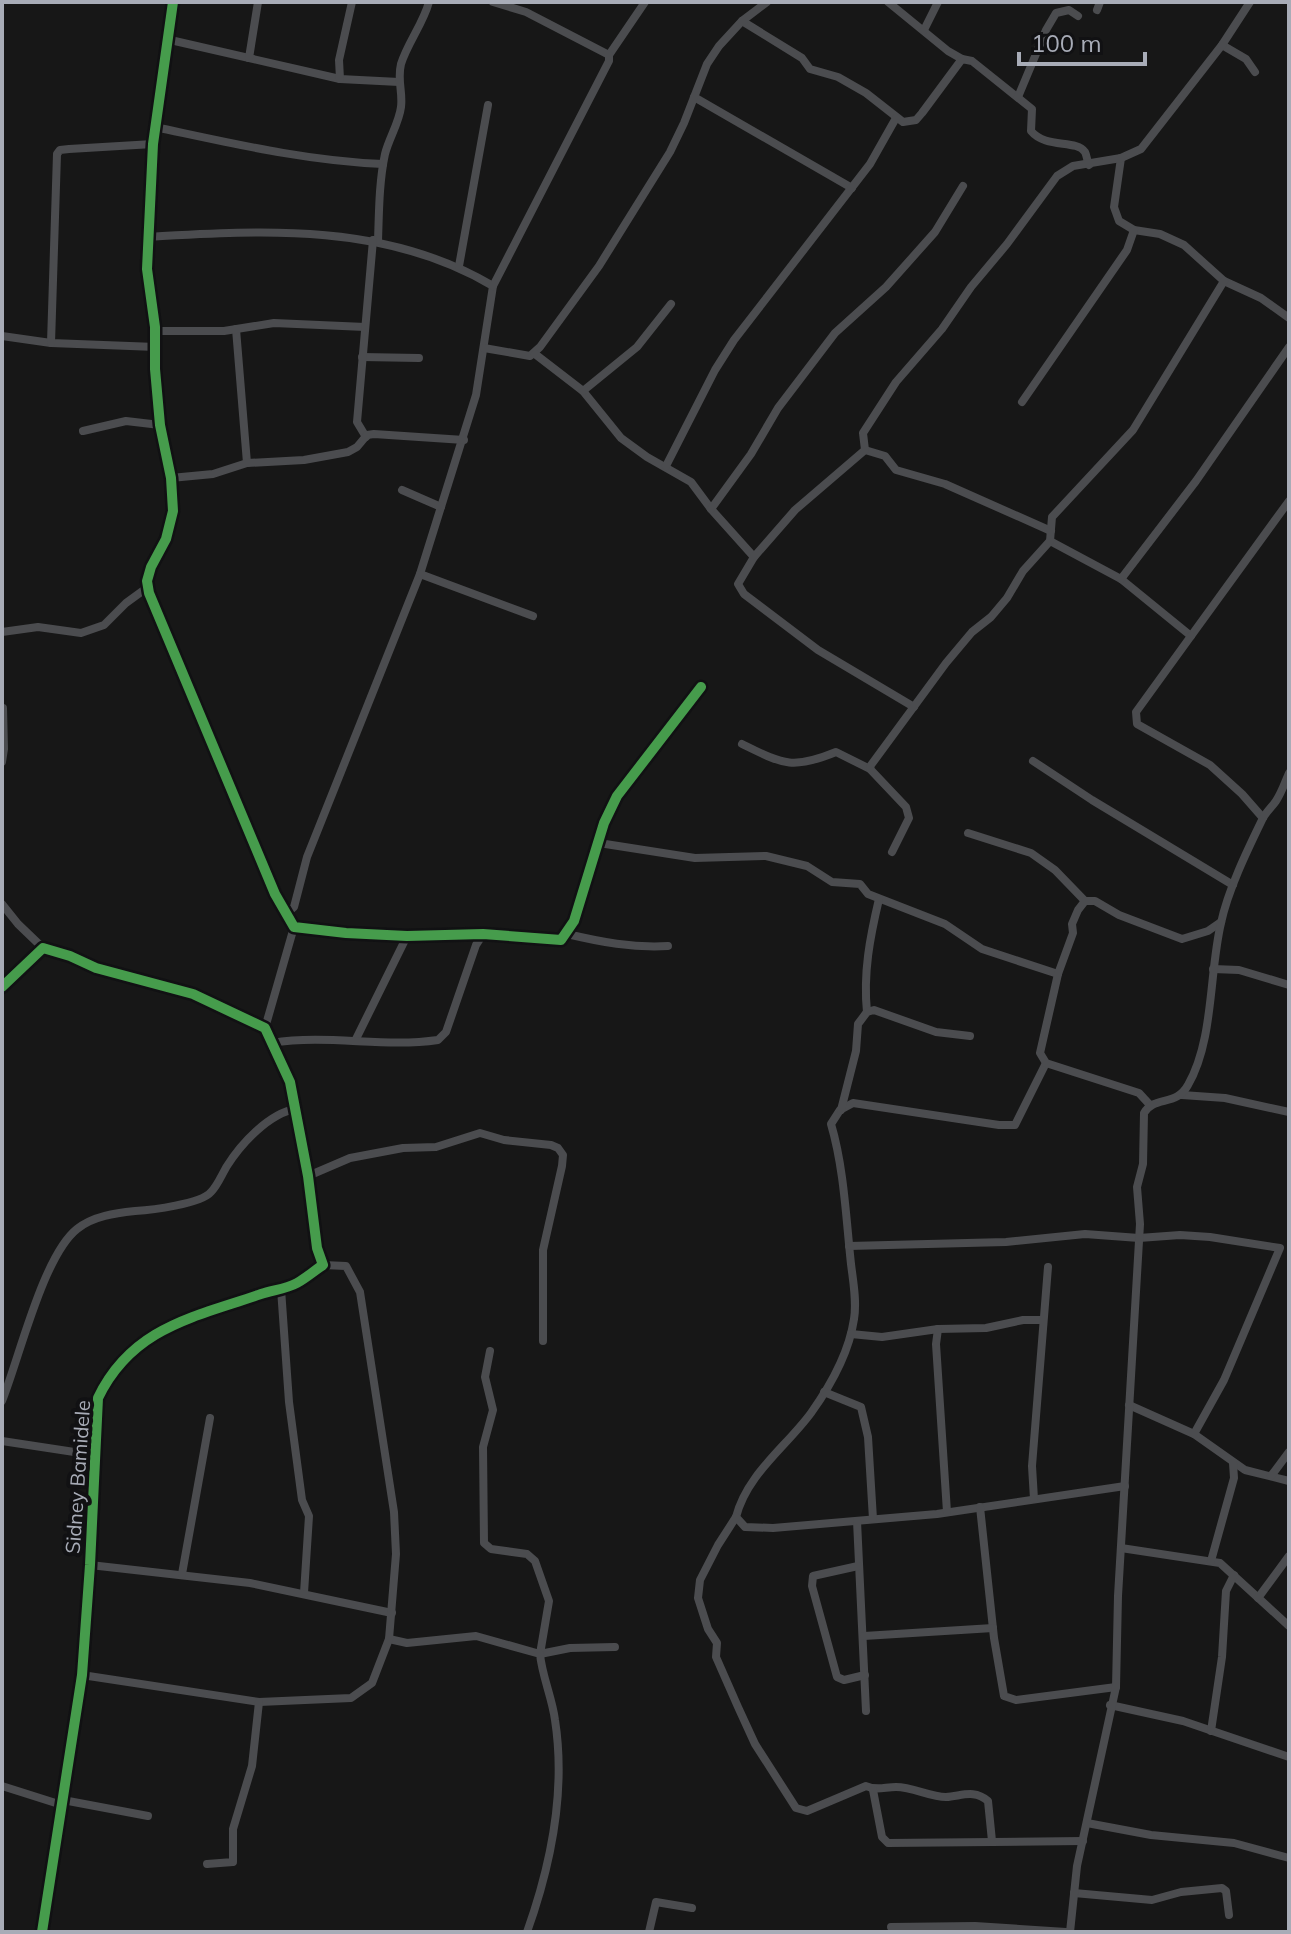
<svg xmlns="http://www.w3.org/2000/svg" width="1291" height="1934" font-family="Mulish,sans-serif">
<style>
.lines{fill:none;stroke-linecap:round;stroke-linejoin:round}
.minor{stroke:#4b4c4f;stroke-width:8}
.cycleway-casing{stroke:#111113;stroke-width:15}
.cycleway{stroke:#469c4c;stroke-width:10}
.labels{text-anchor:middle;stroke-width:8;stroke-linejoin:round;paint-order:stroke}
.street-label{font-size:20px;fill:#a8acb7;stroke:#111113}
</style>
<rect width="100%" height="100%" fill="#171717"/>
<g class="lines">
<!-- minor -->
<g class="minor">
<polyline points="173,2 153,144 147,269 155,327 155,369 160,425 171,478 173,511 166,539 151,567 147,581 149,593 275,894 294,927 346,933 407,936 483,934 561,940 574,921 604,823 617,796 701,687"/>
<polyline points="888,2 948,51 962,59"/>
<polyline points="1097,10 1100,2"/>
<path d="M742,21l60,37 8,11 28,8 28,16 37,29 13,-2 6,-7 40,-54 10,2 60,48 -1,22c15,18 45,8 54,21 2,4 2,9 4,13"/>
<polyline points="924,30 938,2"/>
<polyline points="166,39 340,79 399,82"/>
<polyline points="1222,45 1246,59 1255,72"/>
<polyline points="609,55 645,2"/>
<polyline points="249,58 258,2"/>
<polyline points="340,79 339,60 352,2"/>
<polyline points="694,97 852,188"/>
<polyline points="1018,97 1046,30 1056,13 1069,10 1078,16"/>
<path d="M155,127c76,16 151,34 228,37"/>
<polyline points="1121,158 1114,207 1119,221 1134,230 1160,234 1184,245 1224,281 1261,298 1289,318"/>
<path d="M148,237c119,-7 239,-14 345,49l-17,109 -56,179 -113,283 -13,50 -8,7"/>
<path d="M378,241c1,-29 1,-59 7,-87 4,-16 14,-31 16,-47 2,-15 -4,-27 0,-43 7,-22 22,-40 28,-62"/>
<polyline points="459,266 488,105"/>
<polyline points="493,286 609,61 609,55 526,12 493,2"/>
<polyline points="236,329 247,463"/>
<polyline points="155,331 224,331 274,323 365,327"/>
<polyline points="2,336 51,343 156,347"/>
<polyline points="51,343 57,154 60,150 69,149 153,144"/>
<polyline points="484,348 530,356 540,347 599,266 670,152 684,123 707,64 719,46 742,21 767,2"/>
<polyline points="535,354 583,391 621,438 647,457 691,482 711,509 754,557"/>
<polyline points="362,357 419,358"/>
<polyline points="583,391 637,347 671,304"/>
<polyline points="1022,402 1127,250 1134,230"/>
<polyline points="83,431 126,421 160,425"/>
<polyline points="366,437 357,422 373,240"/>
<polyline points="865,450 885,456 896,470 945,484 1051,531"/>
<polyline points="666,466 715,370 734,340 870,164 896,118"/>
<polyline points="171,478 213,474 247,463 304,460 348,452 357,447 367,435 374,434 464,440"/>
<polyline points="402,490 441,507"/>
<polyline points="711,509 751,454 778,408 835,333 886,287 935,232 963,186"/>
<polyline points="1050,541 1121,579 1191,636 1289,501"/>
<polyline points="420,574 533,616"/>
<polyline points="1121,579 1196,481 1289,347"/>
<polyline points="2,632 38,627 81,633 104,625 126,603 148,587"/>
<polyline points="1191,636 1136,712 1137,724 1210,765 1242,794 1263,818"/>
<polyline points="914,707 818,650 744,594 738,584 754,557 795,510 865,450 863,433 896,382 942,329 971,287 1007,244 1057,176 1073,166 1121,158 1141,149 1222,45 1250,2"/>
<path d="M742,744c41,20 50,26 94,8l34,17"/>
<polyline points="1033,761 1092,800 1233,885"/>
<polyline points="2,762 4,749 3,708"/>
<polyline points="968,833 1031,853 1055,870 1085,901"/>
<polyline points="599,843 695,858 766,856 807,866 832,882 860,884 868,894 945,924 982,949 1058,974"/>
<polyline points="892,852 909,818 906,807 870,769 871,765 946,663 972,632 991,617 1007,598 1023,571 1050,541 1052,517 1133,430 1224,281"/>
<polyline points="2,904 18,924 43,948"/>
<path d="M567,934c34,8 65,14 101,12"/>
<polyline points="1213,969 1239,970 1289,985"/>
<path d="M2,987l41,-39 27,8 26,12 97,26 72,34 25,54 18,94 9,72 6,17c-9,6 -17,13 -26,18 -11,6 -24,7 -36,11 -66,23 -129,33 -163,104l-8,167 -8,110 -40,257"/>
<path d="M867,1012c-4,-39 3,-75 12,-113"/>
<polyline points="265,1028 294,927"/>
<polyline points="356,1039 407,936"/>
<path d="M272,1043c56,-9 111,5 166,-3l8,-8 30,-87 7,-11"/>
<path d="M1046,1063l-31,62h-16l-146,-22 -13,7 -9,14c13,44 15,94 20,140 2,17 6,37 3,55 -5,34 -23,66 -43,94 -25,34 -64,61 -75,104l9,10 28,1 164,-14 188,-28"/>
<polyline points="1182,1095 1225,1098 1289,1112"/>
<polyline points="1150,1105 1139,1093 1046,1063 1040,1053 1058,974 1073,933 1072,924 1078,910 1085,901 1095,901 1119,915 1182,939 1208,931 1221,922"/>
<polyline points="841,1110 856,1051 858,1024 867,1012 874,1010 936,1032 970,1036"/>
<polyline points="308,1176 350,1158 403,1148 436,1147 480,1133 504,1140 551,1145 558,1148 563,1155 562,1166 543,1250 543,1341"/>
<polyline points="849,1246 1006,1242 1085,1234 1139,1238 1180,1235 1210,1237 1280,1248 1224,1380 1194,1434"/>
<polyline points="281,1289 289,1402 302,1500 309,1516 304,1593"/>
<polyline points="938,1329 986,1328 1023,1320 1043,1320"/>
<polyline points="851,1334 882,1337 938,1329 936,1344 947,1512"/>
<polyline points="490,1351 485,1377 493,1410 483,1447 484,1543 491,1549 527,1554 535,1561 549,1601 540,1654 570,1648 615,1647"/>
<polyline points="824,1392 861,1407 868,1437 873,1519"/>
<path d="M2,1401c17,-42 41,-145 75,-172 16,-13 39,-16 58,-18 16,-1 66,-7 76,-19 7,-7 11,-18 16,-26 14,-22 42,-53 69,-57"/>
<polyline points="1129,1405 1194,1434 1245,1470 1289,1481"/>
<polyline points="2,1441 94,1455"/>
<polyline points="1271,1476 1289,1452"/>
<polyline points="1034,1499 1032,1466 1048,1267"/>
<polyline points="980,1507 994,1638 1004,1696 1016,1700 1116,1687"/>
<path d="M736,1517l-18,28 -18,35 -2,18 10,31 9,14 -1,14 22,50 17,37 41,64 11,3 59,-25c10,5 19,1 30,1 17,0 34,10 50,10 16,-1 28,-8 42,4l4,40"/>
<polyline points="857,1521 866,1711"/>
<polyline points="1121,1548 1220,1563 1289,1626"/>
<polyline points="1211,1561 1234,1478 1233,1463"/>
<polyline points="90,1565 250,1583 392,1613"/>
<polyline points="858,1566 813,1576 812,1586 837,1677 844,1680 865,1675"/>
<polyline points="182,1574 210,1418"/>
<polyline points="1258,1598 1289,1556"/>
<polyline points="864,1636 993,1628"/>
<path d="M389,1639l18,4 69,-7 64,18c2,22 12,43 15,66 11,71 -4,145 -28,212"/>
<polyline points="82,1675 259,1702 351,1698 372,1683 389,1639 396,1554 394,1512 360,1292 346,1266 323,1265"/>
<polyline points="1110,1705 1183,1721 1289,1757"/>
<polyline points="1211,1731 1222,1657 1226,1591 1234,1575"/>
<polyline points="2,1786 62,1805"/>
<polyline points="873,1790 882,1837 888,1843 1083,1841"/>
<polyline points="63,1800 148,1816"/>
<polyline points="1087,1823 1151,1835 1234,1843 1289,1858"/>
<polyline points="207,1864 233,1862 233,1829 252,1766 259,1702"/>
<polyline points="1074,1893 1152,1900 1181,1892 1222,1888 1226,1891 1229,1915"/>
<polyline points="891,1927 975,1926 1066,1932"/>
<polyline points="649,1932 656,1902 692,1908"/>
<path d="M1070,1932l7,-66 39,-179 2,-91 22,-372 -3,-37 6,-23 1,-51c11,-18 32,-6 44,-28 26,-45 21,-112 33,-162 7,-33 26,-72 41,-103 3,-7 10,-13 14,-19 6,-9 9,-19 13,-28"/>
</g>
<!-- cycleway casing -->
<g class="cycleway-casing">
<g id="cycleway">
<polyline points="173,2 153,144 147,269 155,327 155,369 160,425 171,478 173,511 166,539 151,567 147,581 149,593 275,894 294,927 346,933 407,936 483,934 561,940 574,921 604,823 617,796 701,687"/>
<path d="M2,987l41,-39 27,8 26,12 97,26 72,34 25,54 18,94 9,72 6,17c-9,6 -17,13 -26,18 -11,6 -24,7 -36,11 -66,23 -129,33 -163,104l-8,167 -8,110 -40,257"/>
</g>
</g>
<!-- cycleway -->
<use href="#cycleway" class="cycleway"/>
</g>
<g class="labels">
<!-- street labels -->
<g class="street-label">
<text transform="translate(78 1477) rotate(-86)" y="7">Sidney Bamidele</text>
</g>
</g>
<!-- border -->
<rect width="1291" height="1934" fill="none" stroke="#a8acb7" stroke-width="8"/>
<!-- scale -->
<path d="M1019 52v12h126v-12" fill="none" stroke="#a8acb7" stroke-width="4"/>
<text x="1031" y="52" font-size="24" fill="#a8acb7" stroke="#111113" stroke-width="6" paint-order="stroke">100 m</text>
</svg>
